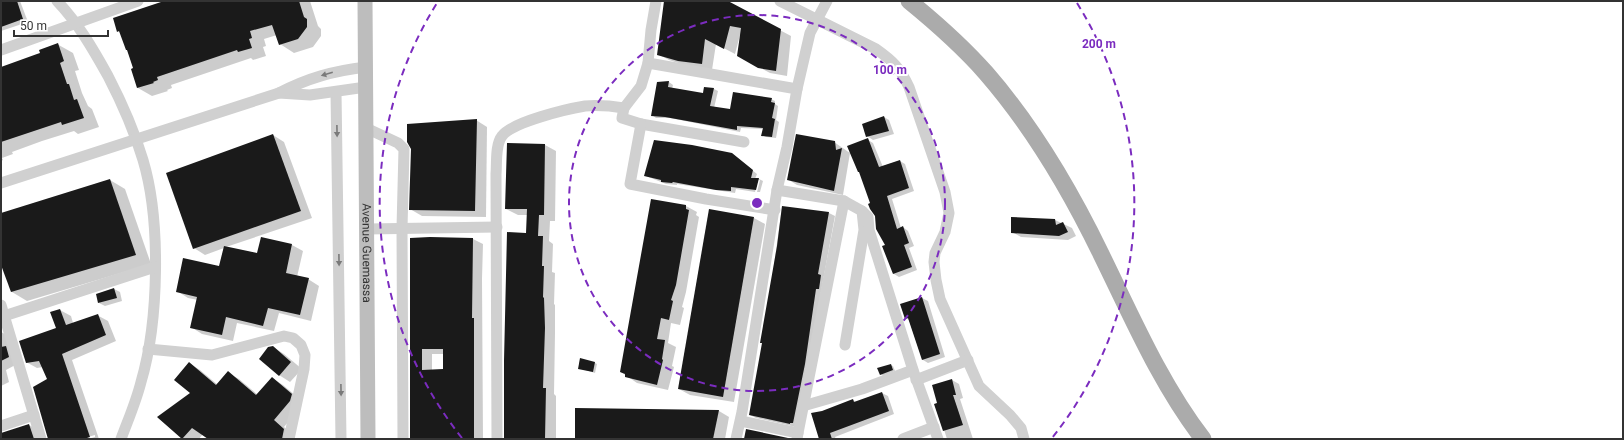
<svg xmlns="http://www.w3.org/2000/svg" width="1624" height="440" font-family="Roboto,sans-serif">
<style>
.shadow{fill:#0003;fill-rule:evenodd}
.building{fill:#1a1a1a;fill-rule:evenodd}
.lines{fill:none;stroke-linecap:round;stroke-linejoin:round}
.street{stroke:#d0d0d0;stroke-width:11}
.secondary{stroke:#bdbdbd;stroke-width:15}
.primary{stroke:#ababab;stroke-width:17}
.oneway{fill:#7a7a7a}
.ring{fill:none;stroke:#7b2cbf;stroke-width:2;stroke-dasharray:7 5}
.labels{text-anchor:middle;stroke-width:4;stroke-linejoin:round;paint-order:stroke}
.street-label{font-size:12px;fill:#333;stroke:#fff}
.centre{fill:#7b2cbf;stroke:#fff;stroke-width:2}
.ring-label{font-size:12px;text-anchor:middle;font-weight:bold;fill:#7b2cbf;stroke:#fff;stroke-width:4;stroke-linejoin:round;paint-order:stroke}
</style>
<rect width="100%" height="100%" fill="#fff"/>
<!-- shadow -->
<g class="shadow">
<polygon points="1,1 20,1 28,22 1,31"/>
<polygon points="166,1 310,1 318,26 321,29 321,36 313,47 294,53 280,44 277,35 264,39 266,46 263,47 266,56 253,60 251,58 171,85 172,88 167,90 168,91 152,96 138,88 132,70 135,69 121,33 118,31"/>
<polygon points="665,1 726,1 791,36 787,76 770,73 749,62 741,35 740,35 735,54 716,44 712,70 690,67 669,60 658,54"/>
<polygon points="57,44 73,53 79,70 75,71 82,93 88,106 92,109 99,127 78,134 74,131 42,141 12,152 13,154 2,158 3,160 1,161 1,68 38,55"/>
<polygon points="669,82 673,85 672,89 703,94 704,88 714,89 718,91 714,108 731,110 771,99 775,101 775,104 778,106 776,120 779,122 776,138 766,137 762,135 763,129 741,128 740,132 670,118 656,118 652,115 658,83"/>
<polygon points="884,117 889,120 894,134 873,140 867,136"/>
<polygon points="476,120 487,127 486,217 422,216 410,209 412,149"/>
<polygon points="273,135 284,142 312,218 226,247 258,254 262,238 292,245 303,251 297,277 308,279 319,286 311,321 279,313 274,331 237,323 233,341 202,334 191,327 198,300 188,298 177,291 220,267 224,248 205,255 194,248"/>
<polygon points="868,140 873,143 883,167 900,161 905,164 914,191 892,199 901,228 903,227 908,231 914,246 909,248 917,270 899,277 894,274 887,245 871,204"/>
<polygon points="834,142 850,153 843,195 797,185 789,180"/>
<polygon points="545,145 556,151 555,221 550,221 549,241 553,244 552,272 555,273 554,304 555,305 555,334 554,394 556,396 556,439 505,439 527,234 527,215 518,215 506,209"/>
<polygon points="736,157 757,174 755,179 759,179 763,181 760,192 757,192 760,180 758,180 755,192 736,189 735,193 677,184 677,185 666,184 646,176"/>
<polygon points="110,180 125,189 151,264 27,301 12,292 1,262 1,214"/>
<polygon points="652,200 686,206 697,212 696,215 699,217 686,292 682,307 684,308 680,325 671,323 668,343 676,347 672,366 674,367 668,390 637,383 621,372"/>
<polygon points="782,207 829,213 835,216 796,427 756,418 750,415 763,344"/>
<polygon points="710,210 754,218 765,224 734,402 690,395 679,389"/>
<polygon points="1055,220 1072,228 1076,236 1068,240 1021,237 1012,232"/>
<path d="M430,238l43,1 10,5 -1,35 1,160h-72zM432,354h12v16h-12z"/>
<polygon points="114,289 120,292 122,301 105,306 99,303"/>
<polygon points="922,298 928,301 945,357 928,363 923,360 909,320 906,318"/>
<polygon points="60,310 71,316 73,323 97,315 108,321 116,341 72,360 99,439 88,439 95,437 95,435 81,439 48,439 48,379 43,367 37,368 26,362 57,329 51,313"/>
<polygon points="1,332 7,335 19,363 6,370 9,382 1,386"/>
<polygon points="273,347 284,354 302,369 290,382 279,375"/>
<polygon points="189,363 200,370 218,385 228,373 239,379 258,395 272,378 283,385 302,401 301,407 284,427 295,436 294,439 210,439 203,434 199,439 184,439 158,418 192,393"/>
<polygon points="595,363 597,364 595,373 579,368"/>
<polygon points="890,365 893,366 895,371 883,376 881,374"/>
<polygon points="952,380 959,384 963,398 960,399 973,439 947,439 936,405 938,404"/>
<polygon points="882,393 888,396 894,414 835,437 836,439 816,439 820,437 823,412 853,400 856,402"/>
<polygon points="719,411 729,417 725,439 576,439"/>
<polygon points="29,425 40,431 42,439 1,439 1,434"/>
</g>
<!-- building -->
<g class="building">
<polygon points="1,1 17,1 23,19 1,27"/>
<polygon points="164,1 299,1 304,17 307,19 307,27 298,39 279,45 272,25 250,31 252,38 249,39 252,48 238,52 237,50 157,77 158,80 153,82 154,83 137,88 131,69 133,68 127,50 126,50 119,31 117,32 113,18"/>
<polygon points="664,1 728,1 781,29 776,71 758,68 737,56 741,28 730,26 724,49 705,39 702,64 678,61 657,55"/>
<polygon points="58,43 64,61 60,63 67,84 69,84 74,100 77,99 84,118 62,125 61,122 1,142 1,67 37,54 40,53 39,50"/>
<polygon points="669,81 668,87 703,93 704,87 714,88 710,106 730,109 733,92 772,98 771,102 775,103 772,118 775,119 772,137 761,136 763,128 737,126 737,130 665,117 651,116 657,82"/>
<polygon points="884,116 889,131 866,137 862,124"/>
<polygon points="477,119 475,211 409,210 411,149 407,142 407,124"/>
<polygon points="273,134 301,211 193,249 166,173"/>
<polygon points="796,134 835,141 836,150 842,148 834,191 787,180"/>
<polygon points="868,138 879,167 900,160 909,188 887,196 897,229 903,226 909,243 904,245 912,267 893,274 882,246 885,245 876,229 875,216 870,209 868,204 870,203 859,172 858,172 847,146"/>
<polygon points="654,140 692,145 732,153 753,170 751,178 759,178 756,190 731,187 731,191 716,190 673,182 672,183 661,182 661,180 644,176"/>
<polygon points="507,143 545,144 544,215 539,215 538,236 543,236 542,266 544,266 543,297 544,298 545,328 543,388 546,388 545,439 504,439 504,361 507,232 526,233 527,209 505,209"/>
<polygon points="110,179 136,255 11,292 1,265 1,213"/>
<polygon points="651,199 686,205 686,209 689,210 676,285 671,300 673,301 669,320 661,318 657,339 665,340 662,359 663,360 657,385 625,377 625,374 620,372"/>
<polygon points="782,206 829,212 818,274 821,275 819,289 816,289 805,364 793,423 790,423 790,424 749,415 762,343 760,343 777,246"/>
<polygon points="709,209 754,217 723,397 678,389"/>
<polygon points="1011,217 1055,219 1056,225 1063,222 1068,232 1059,236 1011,233"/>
<polygon points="261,237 292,244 286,273 309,278 300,315 268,308 263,326 226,317 222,335 190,328 197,297 176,292 183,258 219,266 224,246 257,253"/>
<path d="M430,237l43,1 -1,80h2v121h-64v-201zM422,349h21v20l-21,1z"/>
<polygon points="114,288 117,298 98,303 96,294"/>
<polygon points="922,297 940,354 922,360 908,318 905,319 900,304"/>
<polygon points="60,309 66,325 98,314 106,335 62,354 90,437 84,439 48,439 33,387 47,379 39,361 26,363 19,341 56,328 50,312"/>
<polygon points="6,346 9,357 1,361 1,347"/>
<polygon points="273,346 291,362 279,376 259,359 268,347"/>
<polygon points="580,358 595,362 593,372 578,369"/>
<polygon points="189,362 216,385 228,371 256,395 272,377 292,394 290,401 274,420 284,429 282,439 208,439 192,428 182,439 157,417 190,393 174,380"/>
<polygon points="891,364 893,370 880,375 877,368"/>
<polygon points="952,379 956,395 953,395 963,425 943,431 934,404 937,403 932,385"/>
<polygon points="882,392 889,411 830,433 832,439 819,439 811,413 822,411 853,399 854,402"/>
<polygon points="575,408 719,410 713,439 575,439"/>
<polygon points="29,424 34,439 1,439 1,433"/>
<polygon points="746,429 788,438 788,439 744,439"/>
</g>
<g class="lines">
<!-- street -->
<g class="street">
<path d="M57,1c21,22 36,48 51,75 14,27 26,54 35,84 18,60 16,161 -2,222 -5,20 -13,38 -20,57"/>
<path d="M780,1l96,48c17,12 24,19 33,38l36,105 4,21 -4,19 -10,21 -1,9 2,18 4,19 39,87 31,29 11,13 3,11"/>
<polyline points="1,50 138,1"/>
<polyline points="648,63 797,89"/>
<polyline points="336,92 341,439"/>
<polyline points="279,93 310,95 366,87"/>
<polyline points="624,108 622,118 641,124 744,142"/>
<polyline points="641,124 630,184 706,199 775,210"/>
<polyline points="366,128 398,143 404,149 402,228 403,439"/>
<path d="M1,183l278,-90c29,-15 54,-22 87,-26"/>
<polyline points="777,190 844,201 862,211 864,230 845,345"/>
<polyline points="862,211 868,217 869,230 913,370 938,439"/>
<polyline points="367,229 497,227"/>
<polyline points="1,305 41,439"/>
<polyline points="1,317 155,267"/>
<polyline points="148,349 212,355 284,336 293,338 301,345 305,355 304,369 289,439"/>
<polyline points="916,380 968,360"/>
<polyline points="803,406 862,389 913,370"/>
<polyline points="741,421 798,433 797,439"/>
<polyline points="1,426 34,415"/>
<polyline points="798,433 844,201"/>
<path d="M497,439l-1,-265c1,-11 -1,-29 6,-38 10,-14 65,-27 83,-30 13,-1 26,0 39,2l17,-22 7,-23 3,-33 5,-29"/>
<polyline points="736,439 742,412 777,190 787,147 797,89 810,33 827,1"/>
<polyline points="903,439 934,427"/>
</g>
<!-- secondary -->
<path class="secondary" id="s1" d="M365,1l3,438"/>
<!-- primary -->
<path class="primary" d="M909,1c27,22 54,46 77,72 47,54 84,117 115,181 31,63 59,129 102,185"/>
</g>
<!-- one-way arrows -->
<defs><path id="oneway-solid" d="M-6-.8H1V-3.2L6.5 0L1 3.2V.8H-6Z"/></defs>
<g class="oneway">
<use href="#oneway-solid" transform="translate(327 74) rotate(164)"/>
<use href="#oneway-solid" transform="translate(337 131) rotate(89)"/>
<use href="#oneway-solid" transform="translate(339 260) rotate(89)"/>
<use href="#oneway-solid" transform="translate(341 390) rotate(89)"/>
</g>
<!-- distance rings -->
<g class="ring">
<circle cx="757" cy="203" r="188"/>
<path d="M462 438A377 377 0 0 1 437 3M1077 3A377 377 0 0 1 1052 438"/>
</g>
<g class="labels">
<!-- street labels -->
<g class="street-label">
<text dy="4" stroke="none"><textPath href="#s1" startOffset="252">Avenue Guemassa</textPath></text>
</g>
</g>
<circle cx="757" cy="203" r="6" class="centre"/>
<g class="ring-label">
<text x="1099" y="48">200 m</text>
<text x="890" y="74">100 m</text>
</g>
<!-- border -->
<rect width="1624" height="440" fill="none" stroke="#333333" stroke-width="4"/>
<!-- scale -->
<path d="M14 30v6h94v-6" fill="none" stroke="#333333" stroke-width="2"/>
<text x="20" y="30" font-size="12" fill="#333333" stroke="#ffffff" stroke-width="3" paint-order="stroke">50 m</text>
</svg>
